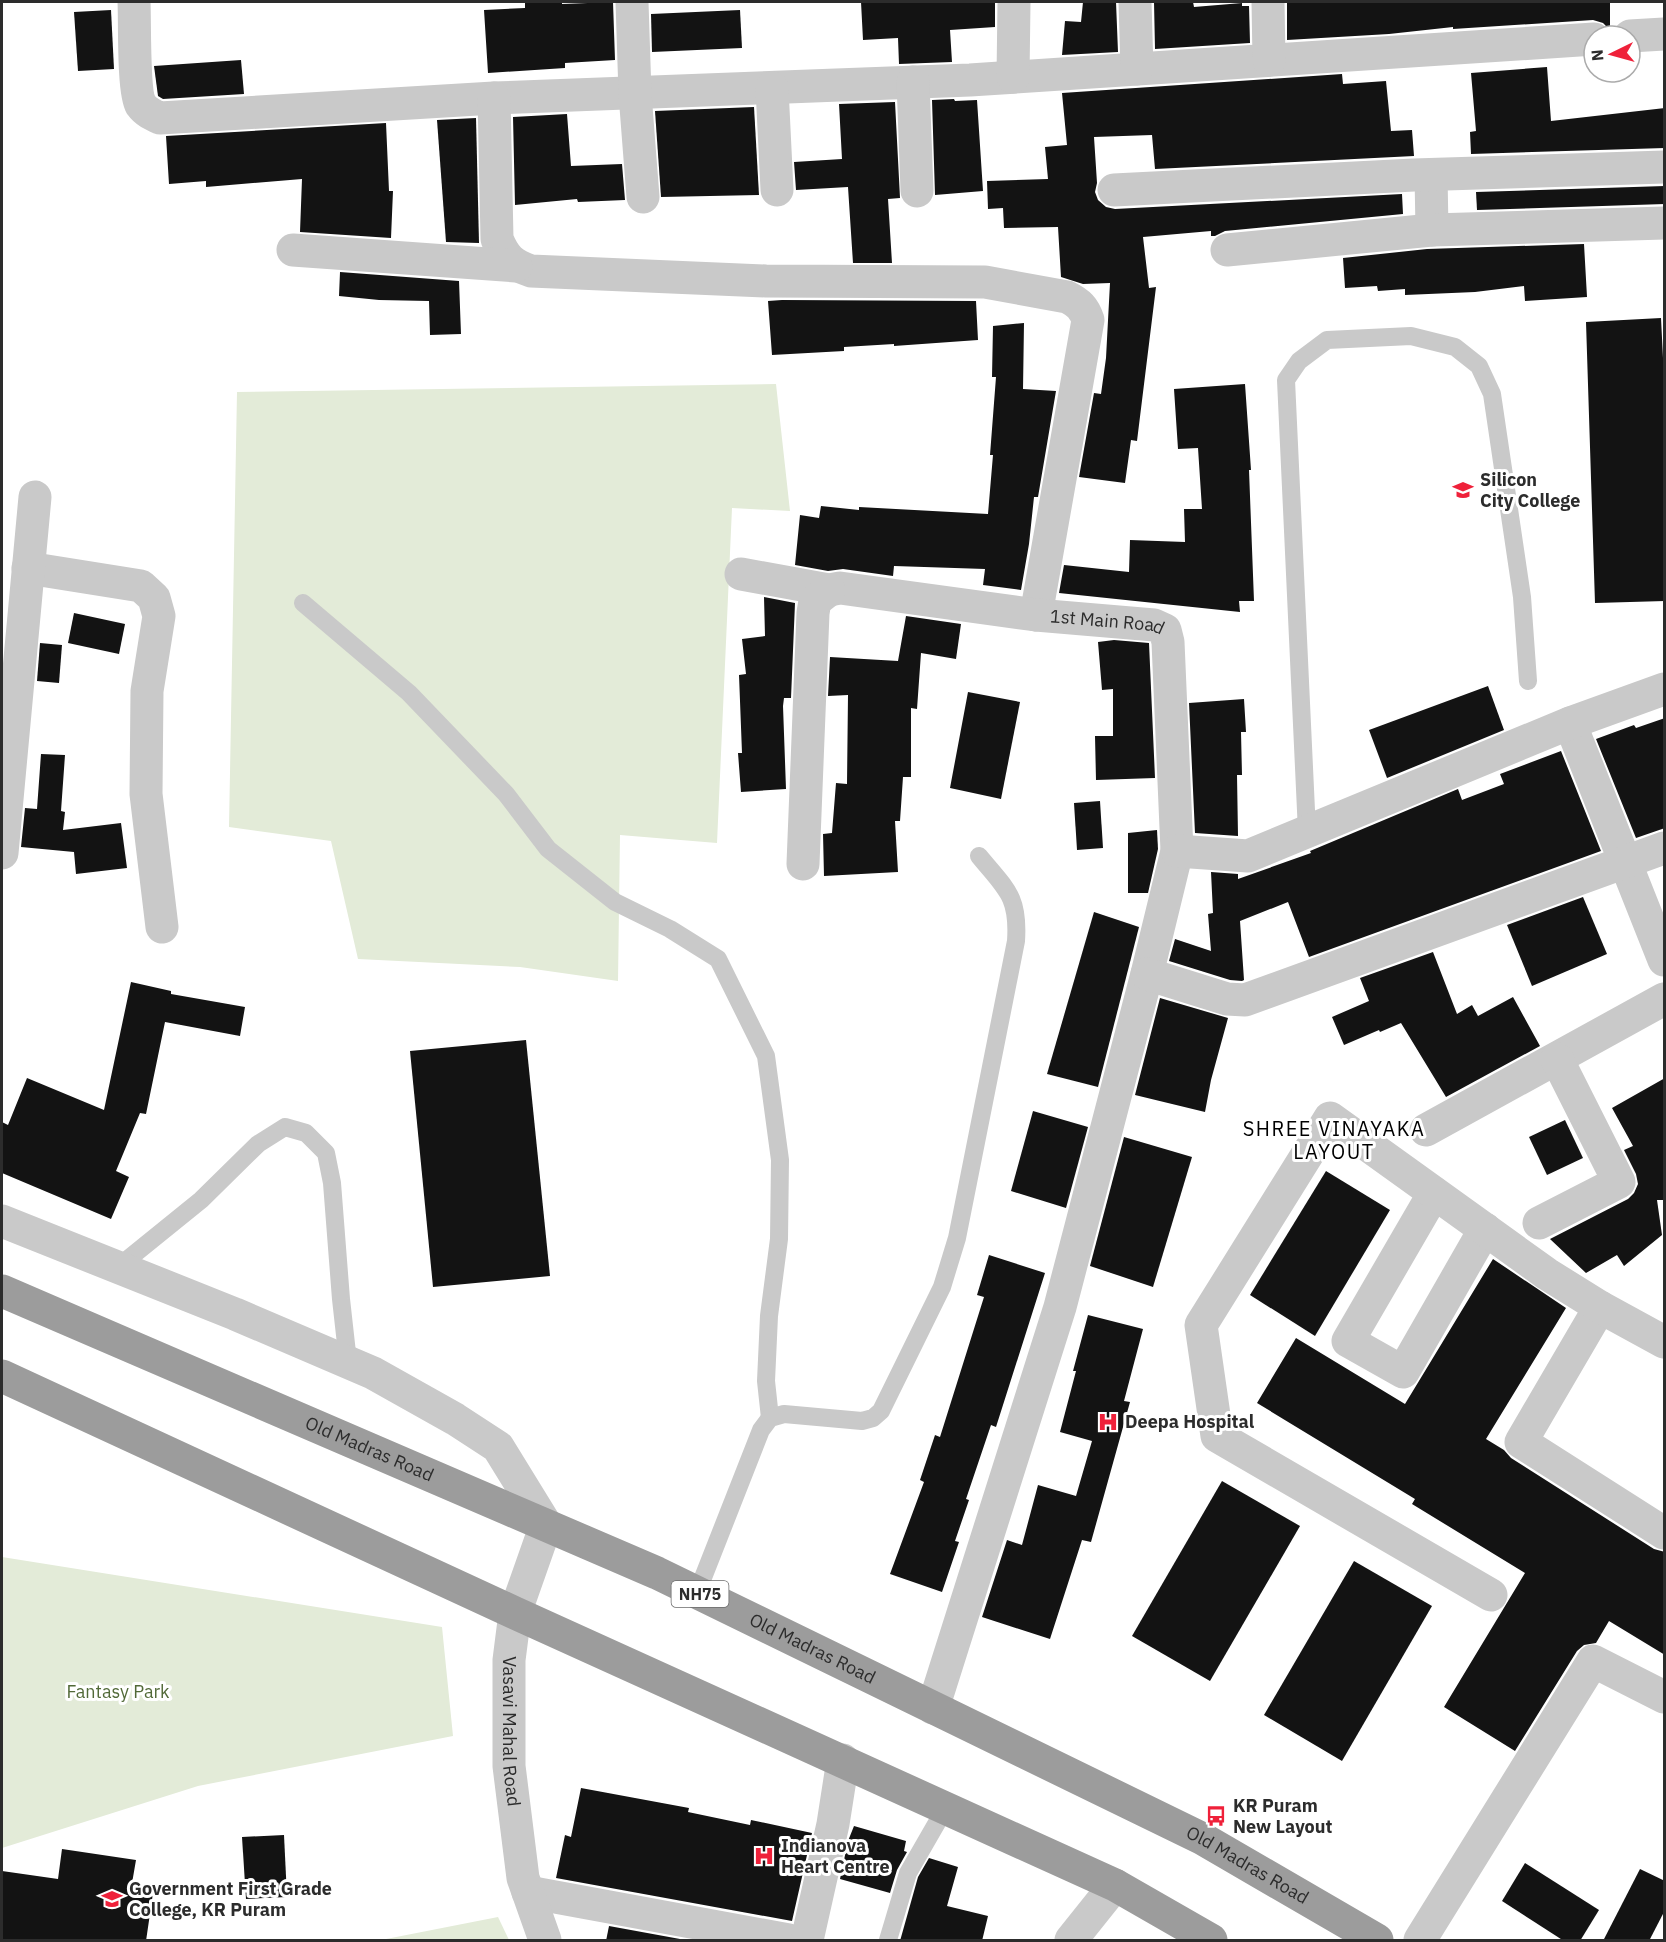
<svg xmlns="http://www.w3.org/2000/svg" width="1666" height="1942" font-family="'IBM Plex Sans',sans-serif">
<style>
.green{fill:#e3ebd8}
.building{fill:#131313}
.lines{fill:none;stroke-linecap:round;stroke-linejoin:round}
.service{stroke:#c9c9c9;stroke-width:18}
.minor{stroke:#c9c9c9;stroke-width:33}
.tertiary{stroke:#c9c9c9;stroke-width:33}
.trunk{stroke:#9c9c9c;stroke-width:33}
.labels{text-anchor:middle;stroke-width:6;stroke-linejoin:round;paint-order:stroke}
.shield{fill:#fff;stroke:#6b6b6b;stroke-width:1.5}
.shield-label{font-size:16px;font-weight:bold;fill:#2c2c2c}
.poi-label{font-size:18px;font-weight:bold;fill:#2c2c2c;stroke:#fff;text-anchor:start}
.street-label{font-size:18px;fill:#2c2c2c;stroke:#fff}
.park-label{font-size:18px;fill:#516937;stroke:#fff}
.neighbourhood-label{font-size:20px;letter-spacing:1.5px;fill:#000;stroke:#fff}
</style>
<rect width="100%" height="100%" fill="#fff"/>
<!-- green -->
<g class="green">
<polygon points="776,384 790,511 732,508 717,843 620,835 618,981 520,967 358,959 331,841 229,827 237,392"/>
<polygon points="2,1557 442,1627 453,1736 198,1786 2,1848"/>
<polygon points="498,1917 509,1940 381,1940"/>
</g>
<!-- building -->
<g class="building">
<polygon points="525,2 562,2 562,4 613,2 615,60 565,63 565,68 488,73 484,10 525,8"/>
<polygon points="861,2 995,2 995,27 950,30 952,62 899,64 898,38 863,40"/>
<polygon points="1083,2 1116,2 1118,52 1062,55 1065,21 1081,22"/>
<polygon points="1154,2 1193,2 1194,7 1242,3 1242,6 1249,6 1250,43 1155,49"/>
<polygon points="1313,2 1610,2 1610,30 1603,23 1593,20 1453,29 1453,27 1389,34 1287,40 1287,3"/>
<polygon points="111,10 114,69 78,71 74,12"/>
<polygon points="740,10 742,48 652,52 651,14"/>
<polygon points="241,60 244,94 163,99 158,96 154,66"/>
<polygon points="1547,67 1551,121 1665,108 1665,148 1471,154 1470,132 1476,131 1471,73"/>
<polygon points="1342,74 1343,84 1386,81 1391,131 1412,130 1414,156 1155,169 1152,135 1094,137 1097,183 1095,192 1098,200 1106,207 1115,209 1402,194 1403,214 1225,231 1215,236 1211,236 1211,231 1143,237 1149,288 1156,287 1137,441 1131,440 1125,483 1079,477 1094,393 1101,394 1106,358 1110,283 1083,284 1061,277 1058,227 1004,228 1003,208 988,209 987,181 1048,179 1045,147 1067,145 1062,93"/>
<polygon points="954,99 955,101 977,100 983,191 935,195 932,100"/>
<polygon points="895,102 900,198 888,199 892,263 853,263 848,187 796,190 794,162 842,159 839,104"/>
<polygon points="754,107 759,195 661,197 655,111"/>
<polygon points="567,114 571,166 622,164 625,200 578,202 577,199 515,205 513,117"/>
<polygon points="476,118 479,243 446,242 437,120"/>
<polygon points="386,123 389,191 393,191 391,238 300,232 302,179 206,187 206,181 169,184 166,136"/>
<polygon points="1665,186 1665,204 1477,210 1476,192"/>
<polygon points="1584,244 1587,297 1525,301 1524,286 1475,292 1405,295 1405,289 1378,291 1377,286 1345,288 1343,258 1427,249"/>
<polygon points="340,272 459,281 461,334 430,335 429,301 379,300 339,296"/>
<polygon points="782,300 976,301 978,340 894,346 894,344 844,347 844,351 772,355 768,301"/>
<polygon points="1661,318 1663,358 1665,358 1665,601 1595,603 1586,322"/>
<polygon points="1024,323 1023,389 1056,391 1038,497 1034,497 1029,544 1021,590 983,585 985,569 894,566 893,576 843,569 828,571 795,565 800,515 819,518 821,506 859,510 859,507 988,514 993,455 990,455 996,377 992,377 993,326"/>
<polygon points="1245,384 1251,470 1249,470 1254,601 1239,601 1240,612 1059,593 1064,565 1129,572 1130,540 1185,542 1184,509 1202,509 1198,448 1178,449 1174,389"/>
<polygon points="764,597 795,603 791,698 784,698 783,706 786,789 741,792 738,753 742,753 739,675 746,674 742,639 765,636"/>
<polygon points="74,613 125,624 119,654 68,643"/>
<polygon points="906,616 961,624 956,659 921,653 917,709 911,708 911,777 903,777 900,821 895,821 898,872 824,876 823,834 832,833 836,783 847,784 848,695 828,696 830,657 898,661"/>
<polygon points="1114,640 1149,643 1155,778 1096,780 1095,736 1113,736 1113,689 1102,690 1098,642"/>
<polygon points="40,643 62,645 59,683 37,681"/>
<polygon points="1488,686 1504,730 1387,778 1369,730"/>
<polygon points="968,692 1020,702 1001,799 950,788"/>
<polygon points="1244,699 1246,732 1241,732 1242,775 1237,775 1238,836 1195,833 1189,703"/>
<polygon points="1665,718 1665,828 1636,838 1596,739 1634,725 1636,728"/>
<polygon points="1561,751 1601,851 1309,957 1288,902 1240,921 1244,980 1242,981 1230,980 1169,961 1175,939 1211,951 1208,914 1213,913 1211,872 1238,874 1238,879 1311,853 1310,851 1458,789 1462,800 1504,784 1500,774"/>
<polygon points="41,754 65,755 61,811 65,812 63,830 121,823 127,868 76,874 74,852 21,847 25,808 37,809"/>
<polygon points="1100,801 1103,848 1077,850 1074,803"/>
<polygon points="1157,830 1158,849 1148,893 1128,893 1128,833"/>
<polygon points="1583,897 1607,954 1532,986 1507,925"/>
<polygon points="1094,912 1139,927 1098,1087 1047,1074"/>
<polygon points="1433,952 1457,1014 1472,1005 1478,1016 1513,997 1540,1046 1446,1097 1401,1023 1380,1032 1379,1030 1344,1045 1332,1017 1369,1001 1360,978"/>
<polygon points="131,982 171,991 171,994 245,1007 240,1036 165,1022 146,1114 140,1113 116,1171 129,1177 111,1219 2,1173 2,1122 8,1125 27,1078 104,1110"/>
<polygon points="1160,998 1228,1018 1211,1080 1205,1112 1135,1095"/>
<polygon points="526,1040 550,1276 433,1287 410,1051"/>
<polygon points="1665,1078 1665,1200 1657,1200 1662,1235 1624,1266 1617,1255 1586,1273 1550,1239 1628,1199 1634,1193 1638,1184 1636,1174 1624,1150 1633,1146 1612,1108"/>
<polygon points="1033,1111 1088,1127 1066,1208 1011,1191"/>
<polygon points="1565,1120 1583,1158 1547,1175 1529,1137"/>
<polygon points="1124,1137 1192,1157 1153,1287 1090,1266"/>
<polygon points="1326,1171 1390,1210 1315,1336 1250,1295"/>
<polygon points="989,1255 1045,1273 996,1427 991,1425 966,1499 969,1500 955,1541 959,1542 942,1592 890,1574 924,1482 920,1480 935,1435 940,1437 984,1297 977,1295"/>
<polygon points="1493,1259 1566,1308 1486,1439 1504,1450 1511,1458 1654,1549 1665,1552 1665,1655 1609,1621 1596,1643 1584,1645 1577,1651 1515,1751 1444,1707 1525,1573 1412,1504 1415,1499 1257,1403 1296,1338 1405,1404"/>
<polygon points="1088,1315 1143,1329 1124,1401 1130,1402 1091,1542 1082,1540 1050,1639 982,1617 1007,1540 1022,1545 1038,1485 1076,1496 1092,1441 1060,1432 1076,1371 1073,1371"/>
<polygon points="1222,1481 1300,1526 1210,1681 1132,1636"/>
<polygon points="1354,1561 1432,1606 1342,1761 1264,1715"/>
<polygon points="581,1788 689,1808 688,1812 750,1825 751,1820 812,1833 792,1921 556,1878 565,1835 571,1837"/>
<polygon points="854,1826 906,1841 904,1851 907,1852 897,1870 890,1893 840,1879 848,1841"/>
<polygon points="284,1835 287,1897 246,1899 242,1837"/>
<polygon points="62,1849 136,1860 131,1889 153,1893 146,1941 2,1941 2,1871 58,1879"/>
<polygon points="929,1858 958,1867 947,1906 988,1916 982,1941 900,1941 918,1877"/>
<polygon points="1525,1863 1599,1910 1580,1941 1564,1941 1502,1901"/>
<polygon points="1640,1869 1665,1881 1665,1910 1649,1941 1603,1941"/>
<polygon points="609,1926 680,1939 606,1941"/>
</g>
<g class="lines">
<!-- service -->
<g class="service">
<polyline points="303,603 409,693 506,794 548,849 615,902 670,929 718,959 766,1056 780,1160 779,1239 769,1316 766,1381 770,1418"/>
<polyline points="1307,832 1286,380 1299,361 1327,340 1411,336 1455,347 1479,366 1492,394 1522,597 1528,681"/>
<polyline points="117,1268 201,1200 258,1144 285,1127 306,1133 326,1153 332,1183 341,1299 348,1362"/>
<path d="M697,1593l64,-163 9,-12 14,-4 78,7 11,-3 8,-7 61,-124 15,-49 59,-297c3,-45 -10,-52 -37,-85"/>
<polyline points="888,1940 908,1873 946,1807"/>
</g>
<!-- minor -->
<g class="minor">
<path d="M134,2c1,19 -1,90 7,103 5,7 12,10 19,13l334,-20 476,-18 624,-41"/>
<polyline points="632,2 635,94 643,197"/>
<polyline points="1135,2 1137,69"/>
<polyline points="1268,2 1269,60"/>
<polyline points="1630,36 1664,34"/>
<polyline points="1013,77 1014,2"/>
<polyline points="913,82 917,191"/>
<polyline points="772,88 777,190"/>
<path d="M494,98l3,141c8,19 14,25 34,32l235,10 219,1 82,15c12,6 17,11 21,23l-52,295"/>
<polyline points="1431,175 1432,230"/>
<polyline points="1114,190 1414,175 1664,167"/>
<polyline points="293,250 516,266"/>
<polyline points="1227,250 1432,230 1664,223"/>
<polyline points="28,568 141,586 154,598 159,616 147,691 146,794 162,927"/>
<path id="s1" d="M741,574l88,16 11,-2 196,27 118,10 11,5 3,12 9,209 -30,123 -87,333 -127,401"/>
<polyline points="1570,723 1664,960"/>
<polyline points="1177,851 1248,856 1570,723 1664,689"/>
<polyline points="2,853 35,497"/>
<polyline points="803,864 813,613 815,601 829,590"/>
<polyline points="1147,974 1227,999 1245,1000 1664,848"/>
<polyline points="1426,1130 1664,999"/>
<polyline points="1434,1193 1348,1341 1403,1372 1485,1229"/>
<polyline points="1539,1223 1619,1182 1557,1059"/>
<polyline points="1600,1307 1521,1442 1664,1533"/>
<polyline points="1491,1595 1217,1436 1201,1325 1330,1118 1547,1274 1600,1307 1664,1342"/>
<polyline points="528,1892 789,1940"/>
<polyline points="807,1940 833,1824 843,1760"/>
<polyline points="1071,1940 1115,1885"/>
<polyline points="1420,1940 1593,1661 1664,1697"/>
</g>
<!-- tertiary -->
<path class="tertiary" id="s2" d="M2,1221l233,93 138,59 82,46 43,28 48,78 -31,88 -6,47v106l14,112 22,62"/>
<!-- trunk -->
<g class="trunk">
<path id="s3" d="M2,1291l655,282 546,266 174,101"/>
<polyline points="2,1376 515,1613 1115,1885 1211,1940"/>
</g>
</g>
<!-- icons -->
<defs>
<g id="university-bare" transform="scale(1.62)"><path d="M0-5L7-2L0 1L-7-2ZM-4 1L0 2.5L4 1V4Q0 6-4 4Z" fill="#ef213a" stroke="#fff" stroke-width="2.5" paint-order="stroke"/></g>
<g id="hospital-bare" transform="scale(1.62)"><path d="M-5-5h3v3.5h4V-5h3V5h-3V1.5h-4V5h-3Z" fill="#ef213a" stroke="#fff" stroke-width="2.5" paint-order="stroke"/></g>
<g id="bus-bare" transform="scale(1.62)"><path d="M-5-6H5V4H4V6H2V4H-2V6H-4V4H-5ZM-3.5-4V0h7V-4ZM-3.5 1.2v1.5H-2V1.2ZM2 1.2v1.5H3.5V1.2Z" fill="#ef213a" stroke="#fff" stroke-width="2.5" paint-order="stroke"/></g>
</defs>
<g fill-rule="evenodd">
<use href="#university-bare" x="1463" y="490"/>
<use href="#hospital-bare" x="1108" y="1422"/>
<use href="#bus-bare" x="1216" y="1816"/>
<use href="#hospital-bare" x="764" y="1856"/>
<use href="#university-bare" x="112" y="1899"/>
</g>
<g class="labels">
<!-- shield labels -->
<rect class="shield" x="671.5" y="1581" width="57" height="26" rx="4.5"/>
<g class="shield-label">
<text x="700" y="1600">NH75</text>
</g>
<!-- poi labels -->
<g class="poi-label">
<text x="1480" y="486">Silicon<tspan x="1480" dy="21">City College</tspan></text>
<text x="1125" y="1428">Deepa Hospital</text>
<text x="1233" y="1812">KR Puram<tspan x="1233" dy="21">New Layout</tspan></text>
<text x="781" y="1852">Indianova<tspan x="781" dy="21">Heart Centre</tspan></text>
<text x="129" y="1895">Government First Grade<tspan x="129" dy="21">College, KR Puram</tspan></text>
</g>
<!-- street labels -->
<g class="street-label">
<text dy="6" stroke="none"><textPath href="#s1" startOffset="370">1st Main Road</textPath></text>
<text dy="6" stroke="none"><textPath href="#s3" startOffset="400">Old Madras Road</textPath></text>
<text dy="6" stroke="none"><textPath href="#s3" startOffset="886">Old Madras Road</textPath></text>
<text dy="6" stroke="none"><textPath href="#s2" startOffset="850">Vasavi Mahal Road</textPath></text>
<text dy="6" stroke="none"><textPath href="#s3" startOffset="1372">Old Madras Road</textPath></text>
</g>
<!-- park labels -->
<g class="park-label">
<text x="118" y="1698">Fantasy Park</text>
</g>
<!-- neighbourhood labels -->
<g class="neighbourhood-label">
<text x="1334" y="1136">SHREE VINAYAKA<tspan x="1334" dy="23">LAYOUT</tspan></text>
</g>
</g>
<!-- border -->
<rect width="1666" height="1942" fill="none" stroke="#2c2c2c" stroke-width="6"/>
<!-- north arrow -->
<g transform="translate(1612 54) rotate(265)"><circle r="28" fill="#ffffff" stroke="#ababab" stroke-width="1.5"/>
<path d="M0-4.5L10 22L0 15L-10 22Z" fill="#ef213a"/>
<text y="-9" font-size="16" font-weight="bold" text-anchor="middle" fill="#2c2c2c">N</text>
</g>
</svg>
